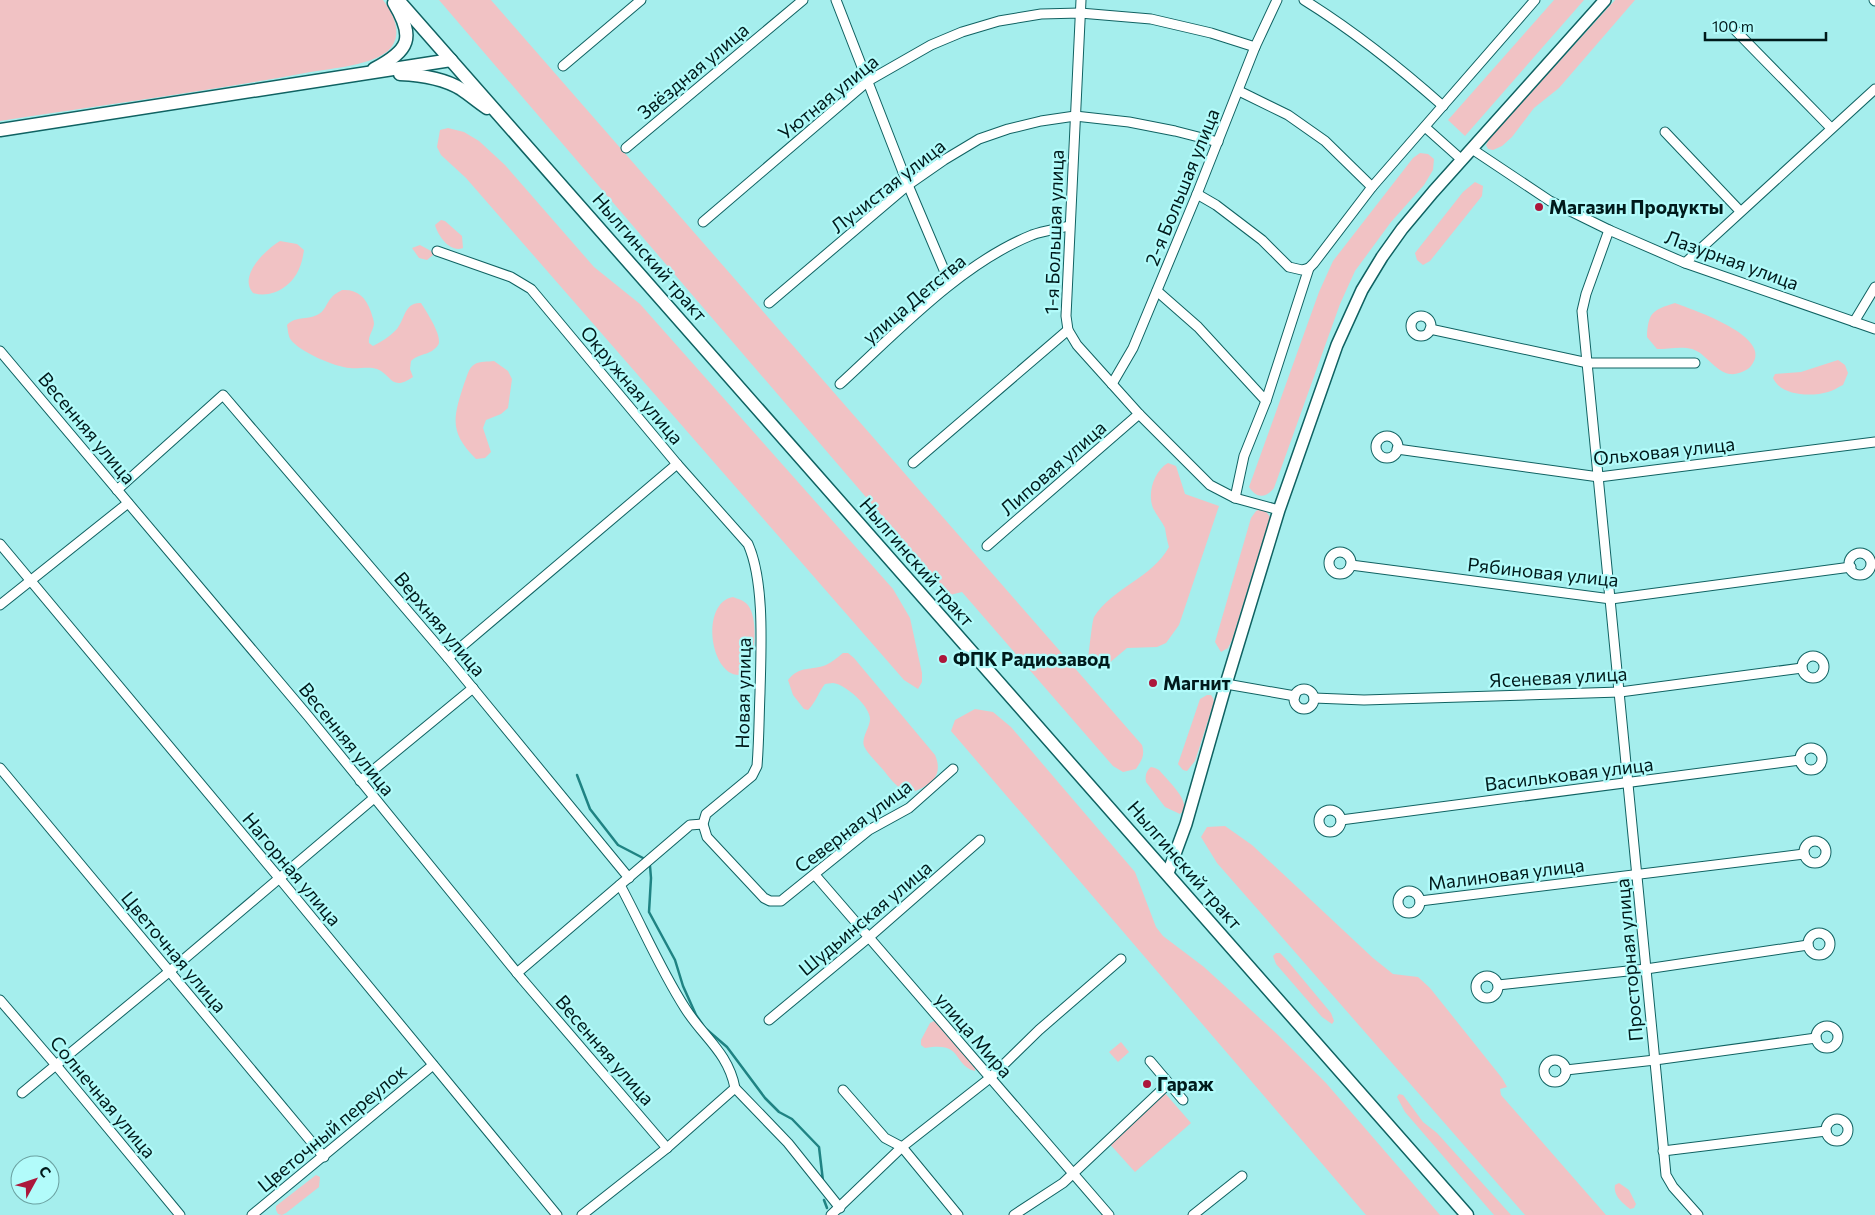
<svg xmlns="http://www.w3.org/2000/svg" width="1875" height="1215" font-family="Commissioner,sans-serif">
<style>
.green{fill:#f1c2c4}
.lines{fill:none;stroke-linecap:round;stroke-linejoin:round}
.stream{stroke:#1f8383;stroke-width:2.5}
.minor-casing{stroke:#106262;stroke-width:11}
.tertiary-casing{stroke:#106262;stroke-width:14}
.secondary-casing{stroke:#106262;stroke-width:15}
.minor{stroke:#fff;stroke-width:9}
.tertiary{stroke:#fff;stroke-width:11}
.secondary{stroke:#fff;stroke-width:12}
.poi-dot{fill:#ac173b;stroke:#b2fbfa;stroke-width:2}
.labels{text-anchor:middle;stroke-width:4.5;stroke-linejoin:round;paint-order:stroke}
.street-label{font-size:19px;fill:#001a1b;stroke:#b2fbfa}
.poi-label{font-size:19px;font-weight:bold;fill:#001a1b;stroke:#b2fbfa;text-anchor:start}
</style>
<rect width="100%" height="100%" fill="#a5eeed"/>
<!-- green -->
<g class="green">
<path d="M0,0h383c12,15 22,39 2,53 -17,13 -59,16 -80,20 -101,19 -203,32 -305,48z"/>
<path d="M439,0h52l651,745c3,10 0,15 -6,24l-13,3 -10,-6 -151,-174 -12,3z"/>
<polygon points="1554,0 1584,0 1465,136 1448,120"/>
<polygon points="1615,0 1635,0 1559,88 1534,108 1512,137 1502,146 1493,150 1488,149 1486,145 1490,138"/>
<polygon points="448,128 464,132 479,141 505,165 594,267 640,304 893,589 910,618 922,673 922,682 918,689 904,680 466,178 441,155 437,147 440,130"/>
<path d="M1420,153l8,1 6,5 -1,11 -9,15 -33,37 -36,49 -15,33 -66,184c-9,11 -18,10 -25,-1l70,-195 14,-31 80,-103z"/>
<polygon points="1475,182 1483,186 1482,196 1430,261 1423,265 1417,260 1415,253 1463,192"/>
<path d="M441,220l4,1 17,15 1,12c-13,5 -25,-12 -28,-23z"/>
<path d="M280,241l17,3 7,6c-1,6 -2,13 -5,19 -7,17 -27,30 -46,24 -15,-17 12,-43 27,-52z"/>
<polygon points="420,245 431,251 433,255 427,260 419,258 412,248"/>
<path d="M342,290c15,-1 24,7 29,22 1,4 3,8 3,12 -1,7 -6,12 -5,19l4,3c8,-4 16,-9 23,-16 9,-10 8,-28 25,-27 5,8 19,29 18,39 0,4 -4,6 -7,9 -7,4 -15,4 -21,10l-1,8 3,8c-22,15 -21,-2 -36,-8 -8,-3 -19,0 -27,-1 -15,-1 -50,-16 -59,-28 -3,-4 -3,-10 -4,-15 8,-9 20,-5 30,-10 8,-3 9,-12 15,-18 2,-3 7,-5 10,-7z"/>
<path d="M1675,303c18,7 101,34 76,63 -4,5 -15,9 -21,8 -15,-2 -24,-21 -38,-25 -10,-3 -25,0 -35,0l-10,-12c1,-25 6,-27 28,-34z"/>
<path d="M1838,360l7,5 3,8 -5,12c-5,2 -10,6 -15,7 -17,5 -47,4 -55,-14l2,-4 26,-2z"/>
<path d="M494,361l14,10 4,8 -4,29 -7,6 -15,6 -3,8 8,24 -6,6 -9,1c-27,-27 -23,-41 -12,-75 3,-7 4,-16 11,-20 5,-3 13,-2 19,-3z"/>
<path d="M1168,463l8,3 9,28 34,12 -40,119 -13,18 -9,4 -30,1 -19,16 -13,3 -7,-8c1,-7 4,-38 6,-42 18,-29 58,-39 75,-70 -2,-6 -3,-13 -4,-19 -3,-7 -9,-13 -12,-20 -6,-15 1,-37 15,-45z"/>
<polygon points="1261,509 1265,510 1270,517 1232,640 1228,648 1221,652 1215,642 1251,518 1256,511"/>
<path d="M733,597c5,2 10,3 14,7 11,11 9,51 1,64 -2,3 -6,5 -9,7 -29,0 -39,-72 -6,-78z"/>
<path d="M843,653h5l6,5 81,97c7,16 1,27 -15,34 -3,1 -7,3 -11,3 -8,-1 -16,-10 -21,-16 -6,-9 -20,-21 -24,-30 -3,-8 6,-19 6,-27 0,-13 -25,-35 -37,-36 -3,0 -6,1 -8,1 -7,9 -9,18 -17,26l-4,-1 -11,-14 -5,-15c12,-15 23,-9 38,-15 6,-3 12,-8 17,-12z"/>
<polygon points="1207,695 1211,695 1213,698 1214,702 1195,761 1187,771 1183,770 1178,764 1200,699"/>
<polygon points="975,709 993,712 1011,727 1135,872 1156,927 1163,936 1204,967 1277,1034 1326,1083 1440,1215 1366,1215 951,731 955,720"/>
<path d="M1151,767l4,1 4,2c7,9 36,34 21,44l-15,-7 -19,-25c-1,-6 0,-11 5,-15z"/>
<polygon points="1225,826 1252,845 1373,958 1393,974 1418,977 1430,988 1502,1078 1507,1087 1500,1089 1501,1095 1606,1215 1525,1215 1217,863 1201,837 1207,827"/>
<polygon points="1276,953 1280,953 1286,959 1331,1013 1334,1021 1332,1024 1322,1017 1276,964 1273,956"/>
<path d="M934,1021l6,3 35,43v4c-23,-6 -11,-30 -50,-23l-4,-3v-5l9,-17z"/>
<polygon points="1121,1042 1129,1052 1118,1062 1109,1052"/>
<polygon points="1164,1092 1191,1123 1135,1172 1107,1141"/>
<polygon points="1399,1094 1403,1095 1423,1122 1437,1133 1511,1215 1494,1215 1405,1112 1397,1097"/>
<polygon points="316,1175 320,1177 319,1187 286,1213 282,1215 278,1214 276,1210 276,1206"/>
<path d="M1619,1183l10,7 7,14 -2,4 -4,1c-7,-6 -17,-13 -15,-24z"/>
</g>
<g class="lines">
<!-- stream -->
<g class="stream">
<polyline points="577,775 590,809 618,845 643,858"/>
<polyline points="650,866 651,878 649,912 675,960 683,986 696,1015 705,1028 727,1047 765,1098 779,1112 792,1119 819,1147 823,1181"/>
<polyline points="824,1200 827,1208"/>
</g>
<!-- minor casing -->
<g class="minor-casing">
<g id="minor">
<polyline points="836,0 908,185 950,284"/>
<polyline points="1081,0 1066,316 1068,330 1077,345 1139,414 1210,485 1235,498 1279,510"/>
<path d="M1304,0c50,31 95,67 139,106"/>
<polyline points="1874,0 1875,1"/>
<polyline points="1733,28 1831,128"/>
<polyline points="563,66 641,0"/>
<polyline points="1239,91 1288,115 1325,141 1372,187"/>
<polyline points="1425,127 1462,160"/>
<polyline points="1665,132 1740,211"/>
<polyline points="626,148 803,0"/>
<polyline points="1472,149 1550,201 1609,230 1685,263 1875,329"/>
<polyline points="1197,194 1216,205 1262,240 1289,267 1302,270 1309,268"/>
<polyline points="703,222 868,81 931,45 962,32 999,21 1041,14 1080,13 1151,19 1211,33 1255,47"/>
<polyline points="1609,230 1586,294 1582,311 1666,1175 1673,1187 1698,1215"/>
<polyline points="437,251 511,277 531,289 677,464 448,658"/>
<polyline points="1685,263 1875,89"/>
<polyline points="1157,291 1198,327 1266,401"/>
<polyline points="769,303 908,185 944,160 979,139 1008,129 1041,121 1075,116 1129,122 1175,131 1218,142"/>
<circle cx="1421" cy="326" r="10"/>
<polyline points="1854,322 1875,287"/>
<polyline points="1430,329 1588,363 1695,363"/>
<polyline points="0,351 308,716 522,979 667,1148"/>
<path d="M840,384c57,-52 120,-120 192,-149 11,-4 25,-6 37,-9"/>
<polyline points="1112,384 1133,348 1197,194 1255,47 1277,0"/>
<circle cx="1387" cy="447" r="11"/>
<polyline points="1397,449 1599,477 1875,442"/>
<polyline points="913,463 1068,330"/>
<path d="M677,464l71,80c17,38 13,106 12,149 -1,24 -1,49 -3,73l-5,10 -46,38 -3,10 4,13 57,61 6,3h11l88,-71 40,-22 44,-39"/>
<polyline points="117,490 223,395 448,658 629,878"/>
<polyline points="1235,498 1244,456 1266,401 1309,268 1314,263 1372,187 1535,0"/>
<polyline points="0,544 280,879 557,1215"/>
<polyline points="987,546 1139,414"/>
<circle cx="1340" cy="563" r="11"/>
<circle cx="1860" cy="564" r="11"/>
<polyline points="1351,565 1611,599 1851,567"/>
<polyline points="0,605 128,503"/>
<circle cx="1813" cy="667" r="11"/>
<polyline points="1226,684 1295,696"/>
<circle cx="1304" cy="699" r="10"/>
<polyline points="1314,698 1364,700 1620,692 1802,668"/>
<circle cx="1811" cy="759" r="11"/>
<polyline points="0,768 324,1157"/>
<polyline points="360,781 473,688"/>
<circle cx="1330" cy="821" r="11"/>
<polyline points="1341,820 1800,760"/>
<circle cx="1815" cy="852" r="11"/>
<polyline points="815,875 1109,1215"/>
<path d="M620,885c22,41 40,84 65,123 18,29 43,44 50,80l53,55 52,65"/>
<circle cx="1409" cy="902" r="11"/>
<polyline points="1420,901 1804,854"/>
<circle cx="1819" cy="944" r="11"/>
<polyline points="517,973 690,825 703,824"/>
<circle cx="1487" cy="987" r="11"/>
<polyline points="1498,985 1646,969 1808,945"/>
<polyline points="0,1000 55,1064 180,1215"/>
<polyline points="769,1020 868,938 980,840"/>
<circle cx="1827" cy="1037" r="11"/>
<circle cx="1555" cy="1071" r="11"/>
<polyline points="1150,1061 1183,1100"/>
<polyline points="1566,1070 1655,1060 1816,1038"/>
<polyline points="843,1090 885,1138 902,1147 958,1215"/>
<polyline points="22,1093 170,971 374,798"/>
<circle cx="1837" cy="1130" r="11"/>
<polyline points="1663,1151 1826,1131"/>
<polyline points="252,1215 433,1065"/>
<polyline points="582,1215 667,1148 735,1088"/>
<polyline points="831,1215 902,1147 990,1078 1039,1030 1121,959"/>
<polyline points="1014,1215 1063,1183 1168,1084"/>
<polyline points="1193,1215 1242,1176"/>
</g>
</g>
<!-- tertiary casing -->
<g class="tertiary-casing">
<polyline id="tertiary" points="1168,873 1186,824 1226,684 1279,510 1337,345 1362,290 1382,257 1402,229 1433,192 1605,0"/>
</g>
<!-- secondary casing -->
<g class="secondary-casing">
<g id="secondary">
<polyline points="398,0 1467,1215"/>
<path d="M374,69c36,-19 41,-31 20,-66"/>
<path d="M400,74c21,1 43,4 61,15 9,6 17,13 26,19"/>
<polyline points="0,130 451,60"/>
</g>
</g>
<!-- minor -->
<use href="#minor" class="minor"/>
<!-- tertiary -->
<use href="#tertiary" class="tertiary"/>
<!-- secondary -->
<use href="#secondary" class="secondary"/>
</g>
<!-- markers -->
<g class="poi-dot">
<circle cx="1539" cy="207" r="5"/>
<circle cx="943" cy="659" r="5"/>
<circle cx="1153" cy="683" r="5"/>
<circle cx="1147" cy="1084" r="5"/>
</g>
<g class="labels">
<!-- street labels -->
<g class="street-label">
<text transform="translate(693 71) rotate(-40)" y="7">Звёздная улица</text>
<text transform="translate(828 97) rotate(-39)" y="7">Уютная улица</text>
<text transform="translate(888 186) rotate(-38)" y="7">Лучистая улица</text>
<text transform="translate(1182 187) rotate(-68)" y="7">2-я Большая улица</text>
<text transform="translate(1054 232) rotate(-88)" y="7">1-я Большая улица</text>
<text transform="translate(650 257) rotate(49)" y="7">Нылгинский тракт</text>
<text transform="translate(1732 260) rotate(20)" y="7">Лазурная улица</text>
<text transform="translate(914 299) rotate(-40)" y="7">улица Детства</text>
<text transform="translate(632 385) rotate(50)" y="7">Окружная улица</text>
<text transform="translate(87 428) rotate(50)" y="7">Весенняя улица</text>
<text transform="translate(1664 451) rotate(-6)" y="7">Ольховая улица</text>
<text transform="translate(1053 468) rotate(-41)" y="7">Липовая улица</text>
<text transform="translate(917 562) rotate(49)" y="7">Нылгинский тракт</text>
<text transform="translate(1543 572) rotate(6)" y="7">Рябиновая улица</text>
<text transform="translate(440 624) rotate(50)" y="7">Верхняя улица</text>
<text transform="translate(1558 677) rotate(-3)" y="7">Ясеневая улица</text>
<text transform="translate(743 693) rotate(-89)" y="7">Новая улица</text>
<text transform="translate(347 739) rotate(51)" y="7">Весенняя улица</text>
<text transform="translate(1569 774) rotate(-7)" y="7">Васильковая улица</text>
<text transform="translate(853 826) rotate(-37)" y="7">Северная улица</text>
<text transform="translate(1185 865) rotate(49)" y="7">Нылгинский тракт</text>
<text transform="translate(292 869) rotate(50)" y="7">Нагорная улица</text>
<text transform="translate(1506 874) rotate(-7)" y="7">Малиновая улица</text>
<text transform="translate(865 918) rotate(-40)" y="7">Шудьинская улица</text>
<text transform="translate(174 952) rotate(50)" y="7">Цветочная улица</text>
<text transform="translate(1629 960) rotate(-95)" y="7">Просторная улица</text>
<text transform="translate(974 1035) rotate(49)" y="7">улица Мира</text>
<text transform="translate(605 1050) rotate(49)" y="7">Весенняя улица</text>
<text transform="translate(103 1097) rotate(50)" y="7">Солнечная улица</text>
<text transform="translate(332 1128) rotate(-40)" y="7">Цветочный переулок</text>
</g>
<!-- poi labels -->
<g class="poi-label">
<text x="1549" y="214">Магазин Продукты</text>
<text x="953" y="666">ФПК Радиозавод</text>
<text x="1163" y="690">Магнит</text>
<text x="1157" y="1091">Гараж</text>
</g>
</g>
<!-- north arrow -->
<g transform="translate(35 1180) rotate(50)"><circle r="24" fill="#b2fbfa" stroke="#6ba1a1"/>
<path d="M0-4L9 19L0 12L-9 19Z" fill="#ac173b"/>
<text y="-8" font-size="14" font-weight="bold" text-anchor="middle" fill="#001a1b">С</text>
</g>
<!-- scale -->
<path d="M1705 32v8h121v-8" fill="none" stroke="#001a1b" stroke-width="2.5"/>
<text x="1712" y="32" font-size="15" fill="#001a1b" stroke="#b2fbfa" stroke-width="4" paint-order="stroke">100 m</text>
</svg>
